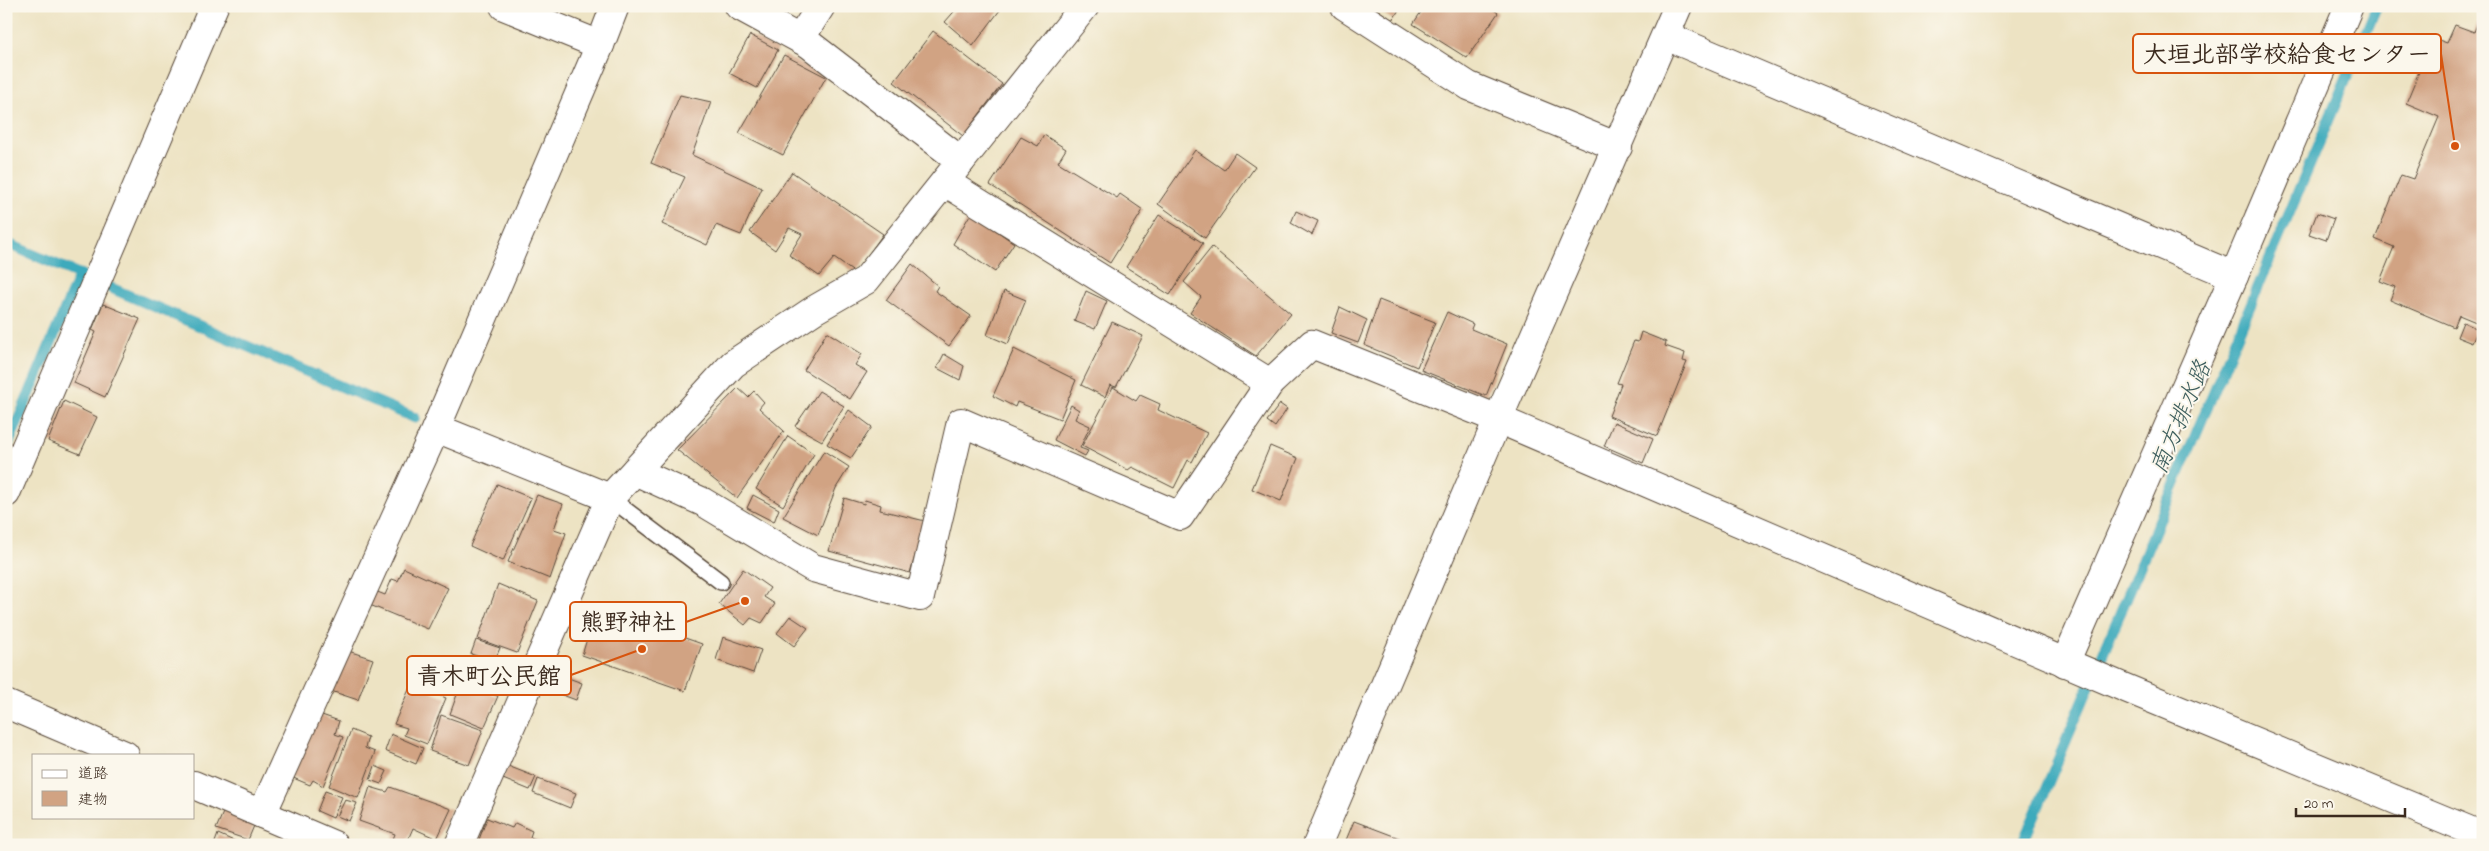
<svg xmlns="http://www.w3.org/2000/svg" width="2489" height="851" font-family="'Indie Flower','Klee One',sans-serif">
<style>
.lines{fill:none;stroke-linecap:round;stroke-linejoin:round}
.stream{stroke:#3daabc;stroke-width:11}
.building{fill:#d1a383}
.lane-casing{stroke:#564637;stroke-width:18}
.street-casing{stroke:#564637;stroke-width:30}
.lane{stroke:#fff;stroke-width:15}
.street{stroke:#fff;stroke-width:28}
.labels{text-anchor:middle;stroke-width:4;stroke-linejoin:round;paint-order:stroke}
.water-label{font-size:24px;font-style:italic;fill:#3c5d5d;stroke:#fbf7ec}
.leader{fill:none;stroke:#d7540e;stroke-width:2}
.callout-dot{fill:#d7540e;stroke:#fbf7ec;stroke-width:2}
.callout{fill:#fbf7ec;stroke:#d7540e;stroke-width:2}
.callout-label{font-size:24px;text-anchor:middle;font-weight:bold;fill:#3b2a1e}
</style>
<rect width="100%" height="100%" fill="#fbf7ec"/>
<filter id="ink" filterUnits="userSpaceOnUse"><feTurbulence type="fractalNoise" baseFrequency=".02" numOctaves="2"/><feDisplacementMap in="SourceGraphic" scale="10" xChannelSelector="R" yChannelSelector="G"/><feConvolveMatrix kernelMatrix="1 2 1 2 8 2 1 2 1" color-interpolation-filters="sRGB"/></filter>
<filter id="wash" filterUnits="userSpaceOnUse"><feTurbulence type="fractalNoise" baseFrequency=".0096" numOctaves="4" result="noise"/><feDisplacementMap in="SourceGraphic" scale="20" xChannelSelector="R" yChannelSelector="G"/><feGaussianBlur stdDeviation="1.12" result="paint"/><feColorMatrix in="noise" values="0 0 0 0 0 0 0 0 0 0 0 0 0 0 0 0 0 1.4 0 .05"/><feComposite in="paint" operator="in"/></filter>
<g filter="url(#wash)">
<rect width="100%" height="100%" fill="#ede3c3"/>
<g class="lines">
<!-- stream -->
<g class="stream">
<polyline points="6,243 415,418"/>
<polyline points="6,449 80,274"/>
<polyline points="2022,845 2377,6"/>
</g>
</g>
<g id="blocks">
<!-- building -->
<g class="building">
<polygon points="959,6 1003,6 973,46 945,22"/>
<polygon points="1372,6 1401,6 1393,20"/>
<polygon points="1425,6 1489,6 1498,13 1467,58 1413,24"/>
<polygon points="2483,10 2483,325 2459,315 2454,327 2390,300 2395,287 2380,281 2394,247 2375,239 2401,175 2413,179 2439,117 2406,103 2433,38 2447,43 2455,25 2474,32"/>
<polygon points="933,31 1002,84 963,136 894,82"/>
<polygon points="750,35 778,50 757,88 729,73"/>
<polygon points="784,55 826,77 783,155 739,133"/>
<polygon points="680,95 711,102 692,155 762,188 741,235 716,225 707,245 662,224 685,177 651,163"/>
<polygon points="1044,135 1066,149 1058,162 1117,198 1120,194 1143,210 1110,263 990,185 1021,137 1038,146"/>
<polygon points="1195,150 1224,170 1235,153 1255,167 1205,238 1158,204"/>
<polygon points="792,172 883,234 855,273 834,258 819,276 789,255 802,234 789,228 775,250 750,232"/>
<polygon points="1296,211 1318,221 1312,235 1291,223"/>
<polygon points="971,213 1014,243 995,272 953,244"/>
<polygon points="2317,213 2334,219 2326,240 2309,234"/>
<polygon points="1159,215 1203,243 1170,295 1126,267"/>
<polygon points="1212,247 1291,314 1256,356 1190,313 1201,297 1184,282"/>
<polygon points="912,264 938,286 935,291 971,316 949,346 886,300"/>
<polygon points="1004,291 1026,300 1008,344 987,335"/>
<polygon points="1086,291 1107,301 1095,329 1074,321"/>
<polygon points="1379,300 1435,322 1417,367 1364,345"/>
<polygon points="103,304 140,319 105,397 74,383 96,332 92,330"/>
<polygon points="1340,307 1367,320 1358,343 1331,333"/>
<polygon points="1447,312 1473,324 1471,329 1507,344 1486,396 1421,370"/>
<polygon points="1112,322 1143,336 1116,387 1110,385 1105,397 1081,385"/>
<polygon points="2463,322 2478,329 2472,343 2457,337"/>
<polygon points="827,332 862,354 855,365 867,372 850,399 804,370"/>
<polygon points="1641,332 1666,342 1665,346 1685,353 1683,361 1687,362 1657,436 1609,416 1621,384 1617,383 1634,341 1638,342"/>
<polygon points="1014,349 1076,380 1060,419 1017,402 1015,407 993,396"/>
<polygon points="944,354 964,366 960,380 937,368"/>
<polygon points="1113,387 1136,401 1140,395 1160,404 1158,410 1207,433 1192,462 1188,460 1174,488 1132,467 1128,470 1082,446"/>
<polygon points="738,388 748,397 754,391 764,402 759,408 784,431 737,498 677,450"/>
<polygon points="819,391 844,406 822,441 795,426"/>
<polygon points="64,401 97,417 80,454 48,441"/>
<polygon points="1280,404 1287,409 1275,427 1267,421"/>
<polygon points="1071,405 1079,410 1075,419 1090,426 1080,448 1088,451 1085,456 1054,440"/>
<polygon points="849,410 872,427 851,458 827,444"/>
<polygon points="1614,422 1653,439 1643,463 1604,446"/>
<polygon points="788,436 814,454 783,506 756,489"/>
<polygon points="1270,446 1298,458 1281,501 1252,489"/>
<polygon points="824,451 849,467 836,488 818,535 783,517"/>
<polygon points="497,484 531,498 503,561 470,546"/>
<polygon points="537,495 563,504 554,529 566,533 550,579 508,562"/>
<polygon points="753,495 779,509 774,522 747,508"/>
<polygon points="844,498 864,504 865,500 881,505 880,510 925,521 910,573 829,551"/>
<polygon points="404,568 448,588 428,629 365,603 370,589 385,595 392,579 398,581"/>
<polygon points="743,569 770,588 764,597 775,604 762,623 751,618 745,625 719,604"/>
<polygon points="498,584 538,601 517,653 478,639"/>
<polygon points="597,607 702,644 685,691 582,655"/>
<polygon points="790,616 808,628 794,646 777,633"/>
<polygon points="723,637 761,650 753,673 716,660"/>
<polygon points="476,640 500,648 494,662 471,654"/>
<polygon points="342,649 373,659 358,700 325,689"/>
<polygon points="563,676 582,683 576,700 557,693"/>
<polygon points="414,678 431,683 429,691 446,698 427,744 404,735 407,728 394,724"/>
<polygon points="463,678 481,684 479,690 498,696 484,728 450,714"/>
<polygon points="319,714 339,721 335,734 343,737 323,786 313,780 310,785 291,777"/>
<polygon points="441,715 483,730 469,765 430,751"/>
<polygon points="351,730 368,737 365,748 375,752 358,798 329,786"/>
<polygon points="391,734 423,748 416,764 385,751"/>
<polygon points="375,766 387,771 381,784 370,780"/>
<polygon points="508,766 536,777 530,790 503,779"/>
<polygon points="538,779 576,793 570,808 533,793"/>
<polygon points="370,787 387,792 390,787 451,809 437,839 413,828 406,844 393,839 395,834 359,821"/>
<polygon points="325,791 342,797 333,818 317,811"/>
<polygon points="345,800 357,803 349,821 337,816"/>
<polygon points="225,808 256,821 248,840 216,829"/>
<polygon points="487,818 512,828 515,823 532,831 530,837 548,845 477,845"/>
<polygon points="1354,821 1407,841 1406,845 1344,845"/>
<polygon points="218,834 243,845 214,845"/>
</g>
</g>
</g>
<g filter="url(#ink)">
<use href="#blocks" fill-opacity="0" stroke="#564637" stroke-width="1"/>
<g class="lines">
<!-- lane casing -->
<g class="lane-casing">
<polyline id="lane" points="610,498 721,582"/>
</g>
<!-- street casing -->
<g class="street-casing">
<g id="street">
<polyline points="504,6 600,45"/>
<polyline points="739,6 809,44 961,161"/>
<polyline points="1345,6 1469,86 1618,147"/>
<polyline points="1666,36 2234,276"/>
<polyline points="800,39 821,6"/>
<polyline points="945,182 1270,383"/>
<polyline points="635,471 703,502 813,568 920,597 961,422 1180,516 1270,383 1312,344 1498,419 2123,687 2483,836"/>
<polyline points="6,493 214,6"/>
<polyline points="610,498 436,428 600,45 615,6"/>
<polyline points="2065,663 2234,276 2349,6"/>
<polyline points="6,704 125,755"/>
<polyline points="194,785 334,845"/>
<polyline points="262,814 436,428"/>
<polyline points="459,845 610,498 733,364 814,310 866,280 1085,6"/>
<polyline points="1317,845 1498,419 1678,6"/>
</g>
</g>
<!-- lane -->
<use href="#lane" class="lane"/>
<!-- street -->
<use href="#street" class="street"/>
</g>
</g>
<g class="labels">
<!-- water labels -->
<g class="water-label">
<text transform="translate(2180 417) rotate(-67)" y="8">南方排水路</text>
</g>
</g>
<!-- callouts -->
<path class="leader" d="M2455 146L2441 54M745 601L686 622M642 649L571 675"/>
<g class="callout-dot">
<circle cx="2455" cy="146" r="5"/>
<circle cx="745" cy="601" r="5"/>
<circle cx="642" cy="649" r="5"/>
</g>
<g class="callout">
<rect x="2133" y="34" width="308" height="39" rx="5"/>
<rect x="570" y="602" width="116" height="39" rx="5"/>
<rect x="407" y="656" width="164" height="39" rx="5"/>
</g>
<g class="callout-label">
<text x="2287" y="62">大垣北部学校給食センター</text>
<text x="628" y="630">熊野神社</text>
<text x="489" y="684">青木町公民館</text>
</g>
<!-- margin -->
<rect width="2489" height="851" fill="none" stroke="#fbf7ec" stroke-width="25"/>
<!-- legend -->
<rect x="32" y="754" width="162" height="65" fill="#fbf7ec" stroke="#aea59a"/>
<rect x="42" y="770" width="25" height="8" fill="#ffffff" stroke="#aea59a"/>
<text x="78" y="778" font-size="15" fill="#3b2a1e">道路</text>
<rect x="42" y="791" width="25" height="15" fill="#d1a383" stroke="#aea59a"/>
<text x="78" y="804" font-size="15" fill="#3b2a1e">建物</text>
<!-- scale -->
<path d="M2296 808v8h109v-8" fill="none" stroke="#3b2a1e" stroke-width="2.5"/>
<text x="2304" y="808" font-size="15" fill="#3b2a1e" stroke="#fbf7ec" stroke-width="4" paint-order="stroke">20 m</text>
</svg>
